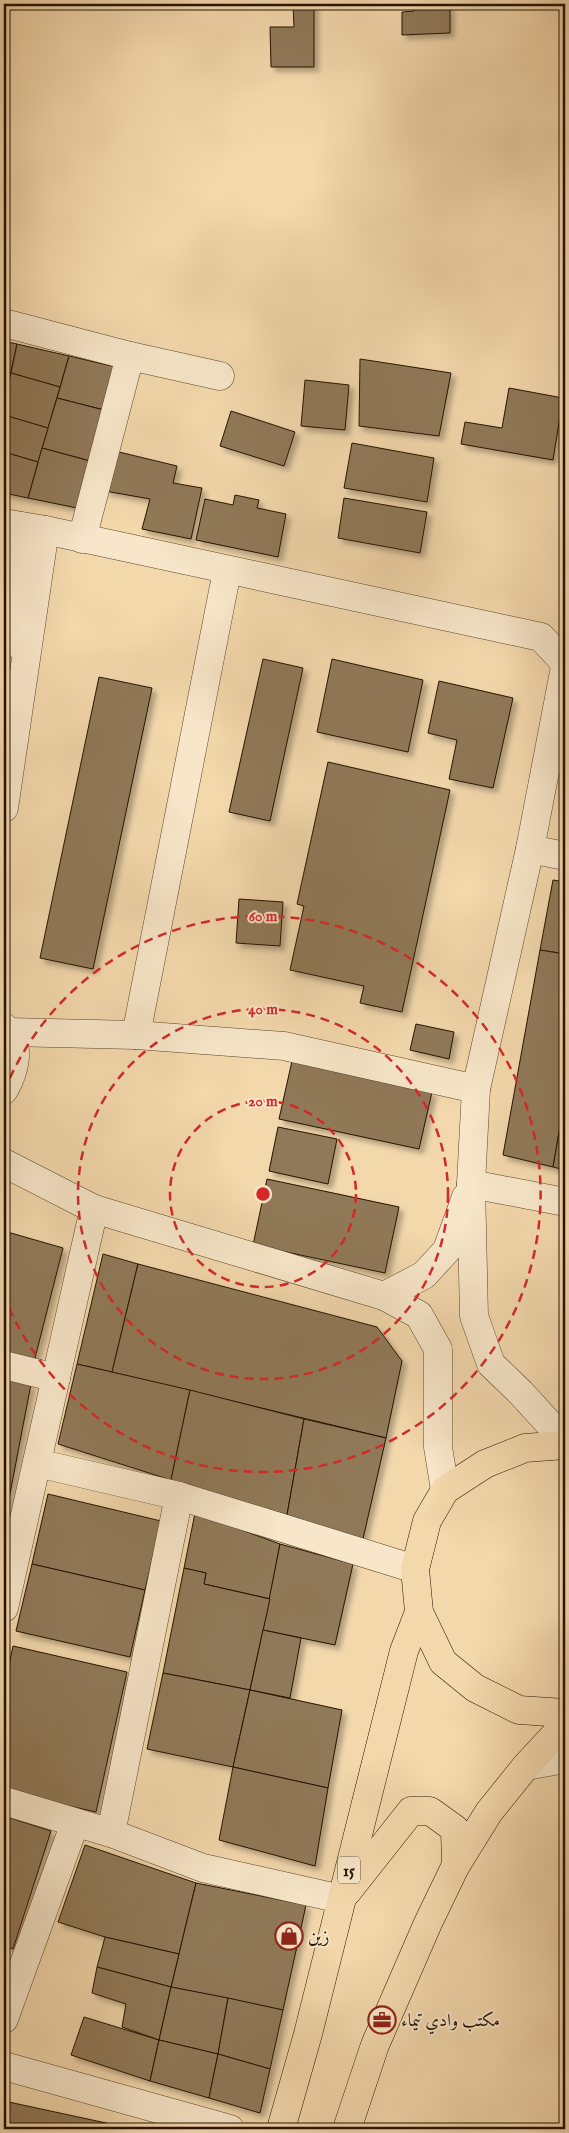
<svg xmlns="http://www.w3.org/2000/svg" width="569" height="2133" font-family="'IM FELL English',Amiri,serif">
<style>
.building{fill:#907959;stroke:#251200;filter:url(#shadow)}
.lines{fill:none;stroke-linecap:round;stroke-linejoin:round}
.minor-casing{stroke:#58442b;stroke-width:29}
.highway-casing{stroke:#251200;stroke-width:29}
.minor{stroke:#f7e6c9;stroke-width:28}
.highway{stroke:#f3d8ac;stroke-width:28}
.ring{fill:none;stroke:#d62828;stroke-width:2.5;stroke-dasharray:9 6}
.labels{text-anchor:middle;stroke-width:4;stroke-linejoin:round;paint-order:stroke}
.shield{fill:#f7e6c9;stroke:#64523c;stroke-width:1}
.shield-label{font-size:16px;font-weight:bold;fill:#251200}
.poi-label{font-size:18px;fill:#251200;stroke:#f7e6c9;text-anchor:start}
.centre{fill:#d62828;stroke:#f7e6c9;stroke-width:2.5}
.ring-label{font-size:15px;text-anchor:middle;font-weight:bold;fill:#d62828;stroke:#f7e6c9;stroke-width:4;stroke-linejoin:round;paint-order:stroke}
</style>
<defs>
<filter id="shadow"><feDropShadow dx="4.5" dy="4.5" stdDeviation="2.5" flood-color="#0004"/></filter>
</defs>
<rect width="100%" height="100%" fill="#f3d8ac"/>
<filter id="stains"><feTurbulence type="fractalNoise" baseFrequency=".004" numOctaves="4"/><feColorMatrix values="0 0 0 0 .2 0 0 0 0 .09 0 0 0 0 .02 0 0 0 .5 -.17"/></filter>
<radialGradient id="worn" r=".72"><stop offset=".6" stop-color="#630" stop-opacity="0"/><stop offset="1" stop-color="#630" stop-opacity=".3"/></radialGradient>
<!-- building -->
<g class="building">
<polygon points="293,4 314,4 314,67 271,67 270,27 294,27"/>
<polygon points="414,4 450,4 450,33 402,35 402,12 414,11"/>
<polygon points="4,341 17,344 4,402"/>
<polygon points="17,344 69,356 60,387 11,373"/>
<polygon points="69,356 116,367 104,410 57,398"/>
<polygon points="360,359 451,373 439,436 359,426"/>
<polygon points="11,373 60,387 48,428 4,415 4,402"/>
<polygon points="305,380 349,385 345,430 301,426"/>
<polygon points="509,388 563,398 553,460 461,444 465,422 502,428"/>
<polygon points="57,398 104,410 90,461 42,448"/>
<polygon points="231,411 295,432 284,466 220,446"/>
<polygon points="4,415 48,428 38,462 4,452"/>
<polygon points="352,443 434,458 427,502 344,488"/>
<polygon points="42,448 90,461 77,508 28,498"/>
<polygon points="115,451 177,466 173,483 202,488 191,539 142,529 150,499 105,491"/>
<polygon points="4,452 38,462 28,498 4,493"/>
<polygon points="235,495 259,500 257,508 286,514 278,557 196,540 205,499 233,505"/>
<polygon points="344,498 427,512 420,553 338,538"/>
<polygon points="263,659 303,668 270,821 229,812"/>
<polygon points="332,659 423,680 408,752 317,732"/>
<polygon points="99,677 152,688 93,969 40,958"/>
<polygon points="439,681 513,698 493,788 449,779 457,740 428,733"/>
<polygon points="328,762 450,790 402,1012 360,1003 364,986 290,970 304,906 297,904"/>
<polygon points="553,880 565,882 565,954 540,950"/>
<polygon points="239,899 283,902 280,946 236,943"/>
<polygon points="540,950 565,954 565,1098 553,1167 503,1155"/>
<polygon points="416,1024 454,1032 449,1059 410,1050"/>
<polygon points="292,1061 432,1092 419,1149 279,1119"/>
<polygon points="565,1098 565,1170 553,1167"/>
<polygon points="278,1127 337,1139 328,1184 269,1171"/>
<polygon points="267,1179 399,1207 385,1273 253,1245"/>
<polygon points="4,1231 63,1248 34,1362 4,1355"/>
<polygon points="103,1254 138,1264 112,1372 77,1364"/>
<polygon points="138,1264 377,1327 402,1361 386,1438 112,1372"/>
<polygon points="77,1364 190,1390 171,1480 58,1444"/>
<polygon points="4,1377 31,1384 4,1525"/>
<polygon points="190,1390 304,1419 287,1515 171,1480"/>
<polygon points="304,1419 386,1438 363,1539 287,1515"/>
<polygon points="48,1494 161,1521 145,1590 32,1564"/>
<polygon points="195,1513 280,1544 270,1599 204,1584 206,1573 184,1568"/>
<polygon points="280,1544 353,1564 335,1645 263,1630"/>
<polygon points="32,1564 145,1590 130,1657 16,1631"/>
<polygon points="184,1568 206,1573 204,1584 270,1599 250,1690 163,1673"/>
<polygon points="263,1630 301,1638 290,1698 250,1690"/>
<polygon points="13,1646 127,1672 96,1812 4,1791 4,1689"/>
<polygon points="163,1673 250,1690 233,1767 147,1749"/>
<polygon points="250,1690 342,1710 328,1788 233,1767"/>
<polygon points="233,1767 328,1788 315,1866 219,1840"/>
<polygon points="4,1816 51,1831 13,1949 4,1946"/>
<polygon points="85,1845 196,1883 179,1954 105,1937 58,1922"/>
<polygon points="196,1883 306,1905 283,2010 171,1987"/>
<polygon points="105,1937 179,1954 171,1987 97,1967"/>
<polygon points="97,1967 171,1987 159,2040 122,2027 126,2004 92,1993"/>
<polygon points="171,1987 228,1998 218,2054 159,2040"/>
<polygon points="228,1998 283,2010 270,2069 218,2054"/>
<polygon points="84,2017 159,2040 150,2081 71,2055"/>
<polygon points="159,2040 218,2054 209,2098 150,2081"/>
<polygon points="218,2054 270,2069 260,2113 209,2098"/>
<polygon points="4,2101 134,2129 4,2129"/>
</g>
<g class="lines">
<!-- minor casing -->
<g class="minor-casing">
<g id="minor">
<polyline points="4,323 130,356 82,539"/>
<polyline points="130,356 220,376"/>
<polyline points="4,523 45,530 541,637 565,663"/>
<polyline points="4,645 20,526"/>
<polyline points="565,667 530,849 476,1089 471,1184 474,1316 491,1364 521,1393 565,1441"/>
<polyline points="4,808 45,530"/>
<polyline points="530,849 565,856"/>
<path d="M4,1027c18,18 11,44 0,63"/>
<polyline points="8,1032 136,1035 284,1046 476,1089"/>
<polyline points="136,1035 227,571"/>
<polyline points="4,1163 94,1209 384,1296 419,1315 438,1349 438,1447 445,1490"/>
<polyline points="471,1184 565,1202"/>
<polyline points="384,1296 424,1275 447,1250 466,1197"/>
<polyline points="4,1365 56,1378"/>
<polyline points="37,1463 179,1496 415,1569"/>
<polyline points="4,1608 94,1209"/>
<polyline points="526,1766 565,1759"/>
<polyline points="4,1801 111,1833 203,1868 341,1899"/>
<polyline points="111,1833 179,1496"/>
<polyline points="4,2019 75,1823"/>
<polyline points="4,2066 230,2129"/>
</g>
</g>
<!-- highway casing -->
<g class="highway-casing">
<g id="highway">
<polyline points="565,1445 525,1448 485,1464 445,1490 427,1521 415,1569 419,1612 443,1662 475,1688 519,1710 565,1713"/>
<polyline points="347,1892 411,1811 430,1811 455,1829 456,1865"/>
<polyline points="281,2129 308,2034 404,1651 419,1612"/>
<polyline points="347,2129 375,2045 428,1923 456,1865 489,1812 526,1766 565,1724"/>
</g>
</g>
<!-- minor -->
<use href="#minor" class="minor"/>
<!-- highway -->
<use href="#highway" class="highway"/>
</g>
<!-- distance rings -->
<g class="ring">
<circle cx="263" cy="1194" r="93"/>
<circle cx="263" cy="1194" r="185"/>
<path d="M4 1092A278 278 0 1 1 4 1296"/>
</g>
<!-- icons -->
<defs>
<g id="shop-ring" transform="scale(1.4375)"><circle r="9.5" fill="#f7e6c9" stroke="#8f2418" stroke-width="1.5"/><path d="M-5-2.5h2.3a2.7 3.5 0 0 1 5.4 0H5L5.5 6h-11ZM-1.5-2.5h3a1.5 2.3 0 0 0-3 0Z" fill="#8f2418"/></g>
<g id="office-ring" transform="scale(1.4375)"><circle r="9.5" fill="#f7e6c9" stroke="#8f2418" stroke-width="1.5"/><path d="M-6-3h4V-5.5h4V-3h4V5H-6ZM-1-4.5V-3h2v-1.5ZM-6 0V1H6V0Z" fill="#8f2418"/></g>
</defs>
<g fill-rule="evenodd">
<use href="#shop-ring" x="289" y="1936"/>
<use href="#office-ring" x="382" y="2020"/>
</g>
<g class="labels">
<!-- shield labels -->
<rect class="shield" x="338" y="1856.5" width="22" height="27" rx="4"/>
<g class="shield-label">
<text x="349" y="1876">15</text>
</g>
<!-- poi labels -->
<g class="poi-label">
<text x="308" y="1942">زين</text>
<text x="401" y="2026">مكتب وادي تيماء</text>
</g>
</g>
<circle cx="263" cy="1194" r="8" class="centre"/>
<g class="ring-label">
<text x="263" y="921">60 m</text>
<text x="263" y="1014">40 m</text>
<text x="263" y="1106">20 m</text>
</g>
<!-- margin -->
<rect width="569" height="2133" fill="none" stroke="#f3d8ac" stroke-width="20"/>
<rect x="5" y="5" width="559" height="2123" fill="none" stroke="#251200" stroke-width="2.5"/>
<rect x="10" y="10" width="549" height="2113" fill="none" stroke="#251200"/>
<rect width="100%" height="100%" filter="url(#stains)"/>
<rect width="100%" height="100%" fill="url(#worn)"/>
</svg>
